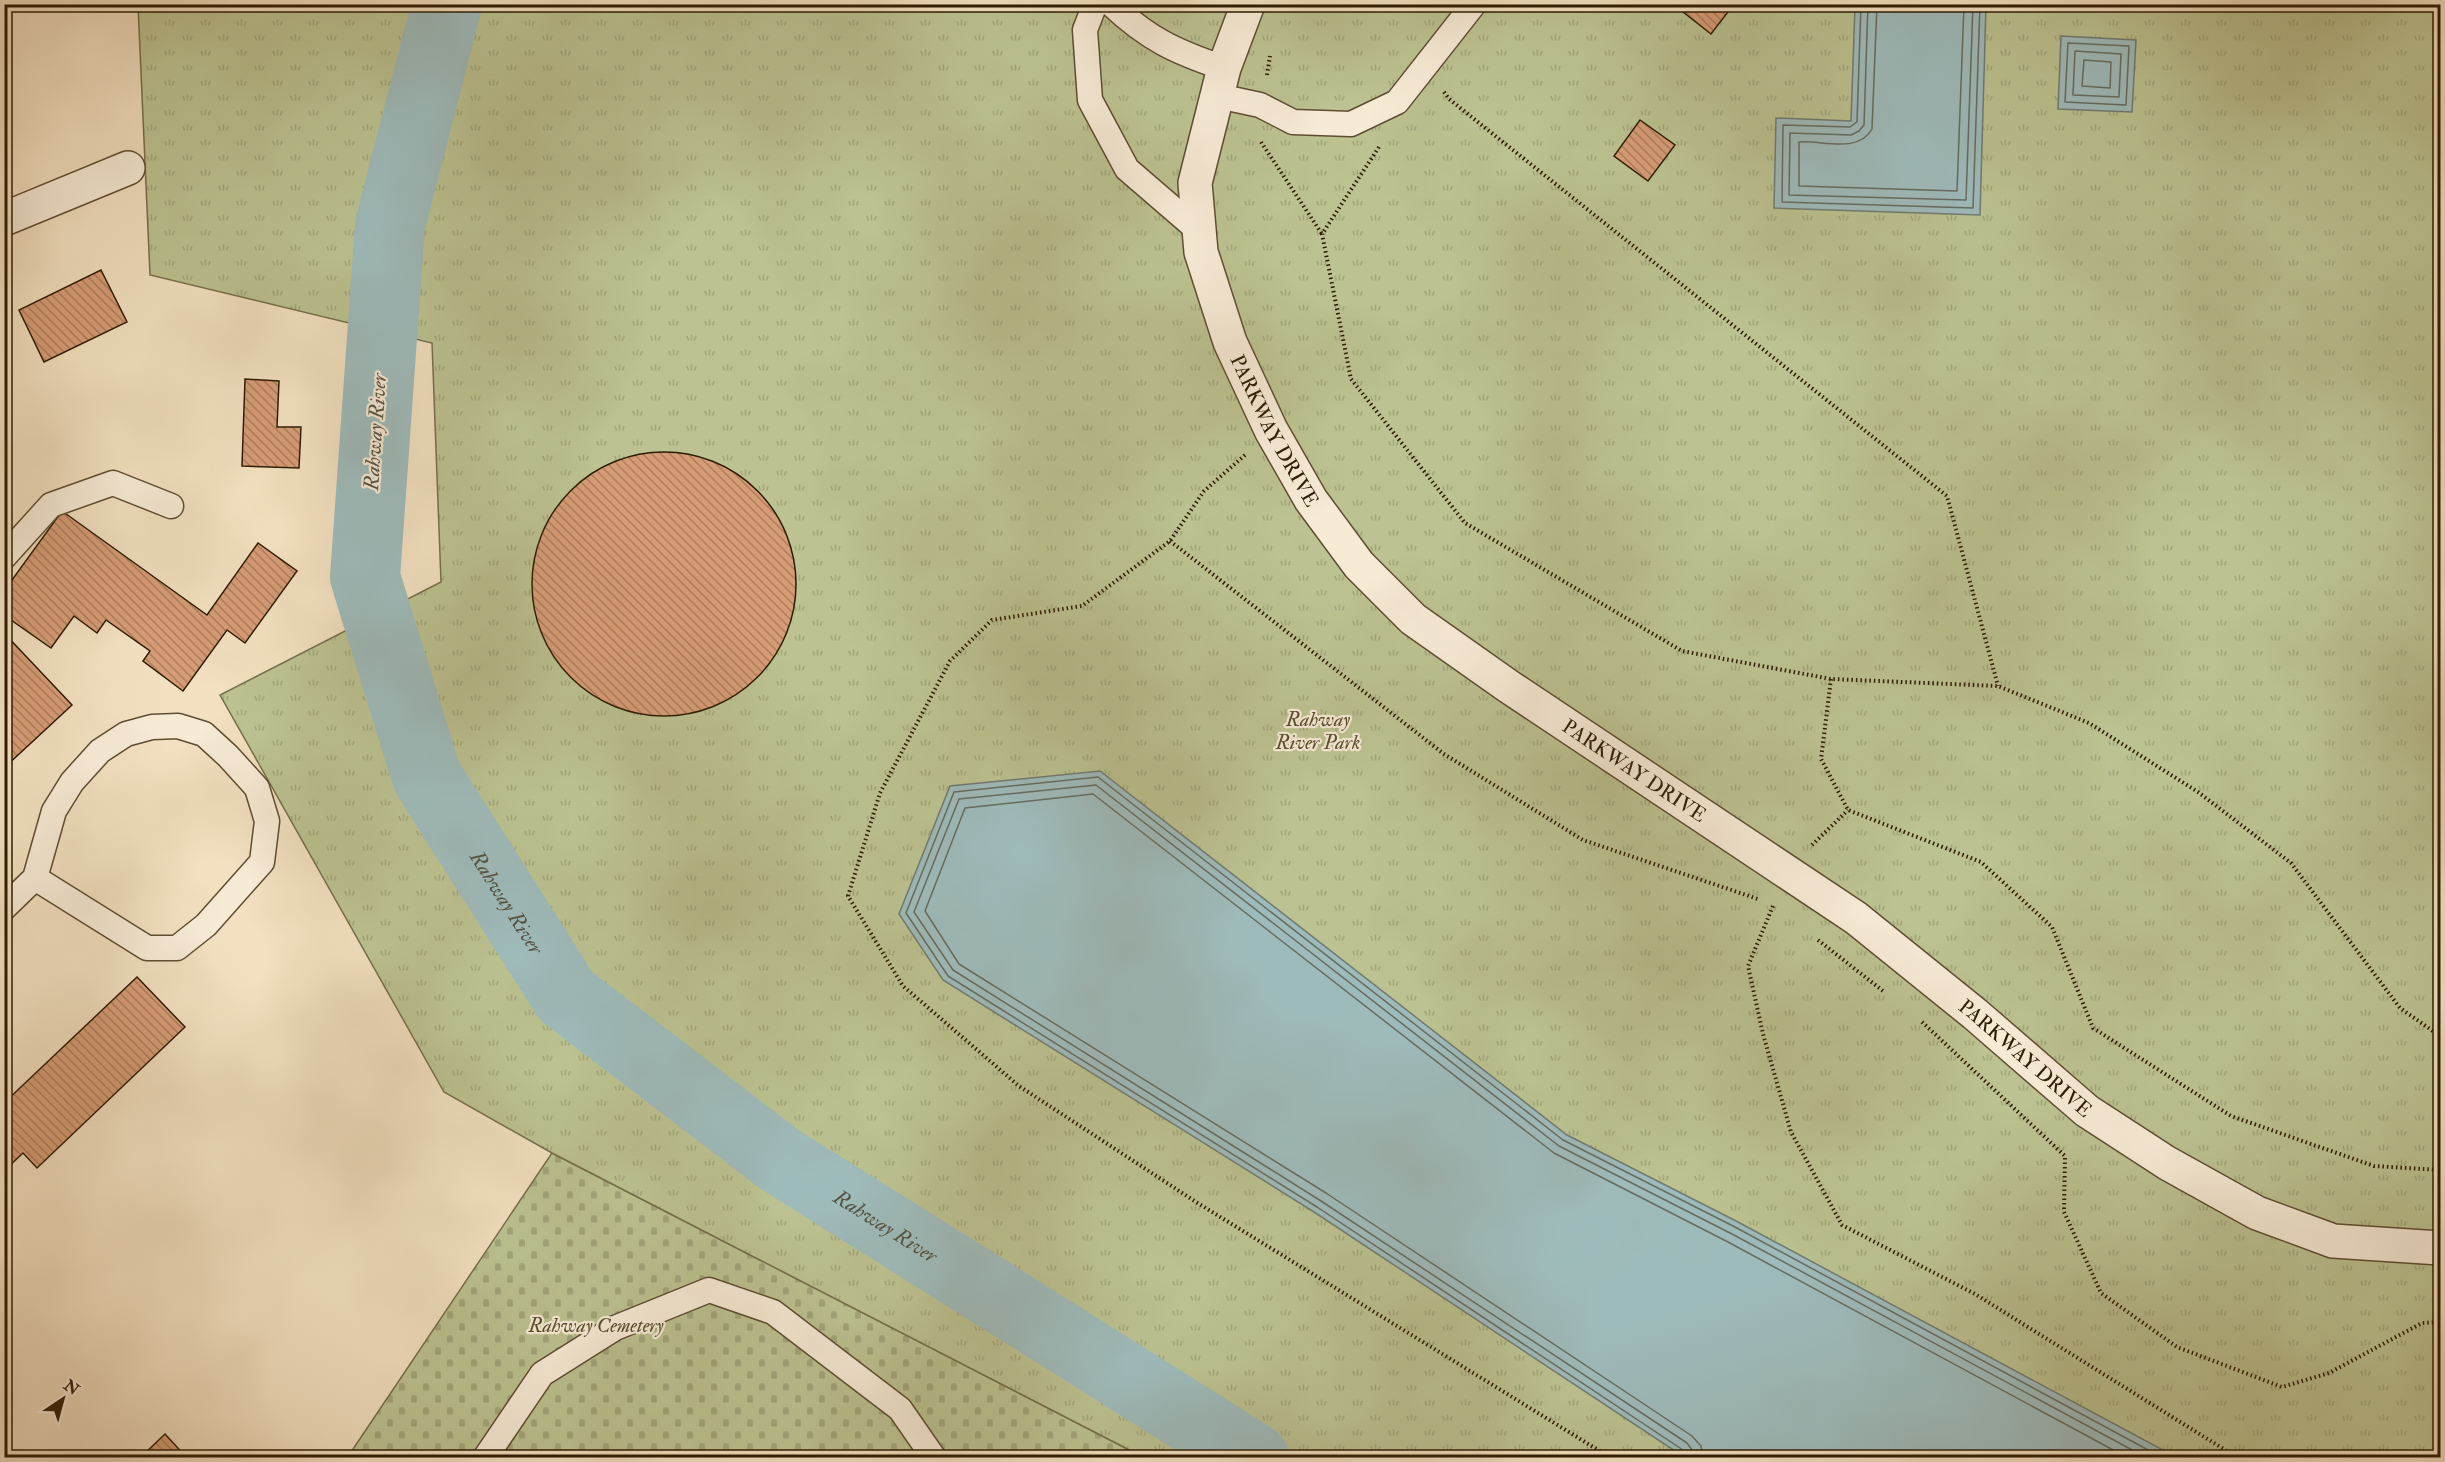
<svg xmlns="http://www.w3.org/2000/svg" width="2445" height="1462" font-family="'IM FELL Double Pica',serif">
<style>
.cemetery{fill:url(#cemetery-stones);stroke:#756f4a;stroke-width:1.5}
.park{fill:url(#park-tufts);stroke:#756f4a;stroke-width:1.5}
.water{fill:#9ebbbb;stroke:#717b71;stroke-width:1.5}
.lines{fill:none;stroke-linecap:round;stroke-linejoin:round}
.shore{stroke:#666c5f;stroke-width:1.5}
.river{stroke:#9ebbbb;stroke-width:70}
.building{fill:url(#building-back-hatch);stroke:#2e1c03;stroke-width:1.5}
.lane-casing{stroke:#5f4d32;stroke-width:27}
.street-casing{stroke:#5f4d32;stroke-width:36}
.path{stroke:#2e1c03;stroke-width:4;stroke-dasharray:1.5 3;stroke-linecap:butt}
.lane{stroke:#f7ebd6;stroke-width:24}
.street{stroke:#f7ebd6;stroke-width:33}
.labels{text-anchor:middle;stroke-width:4.5;stroke-linejoin:round;paint-order:stroke}
.street-label{font-size:20px;fill:#2e1c03;stroke:#f7ebd6}
.park-label{font-size:20px;font-style:italic;fill:#594e2e;stroke:#f7ebd6}
.water-label{font-size:21px;font-style:italic;fill:#555443;stroke:#f7ebd6}
</style>
<defs>
<pattern id="cemetery-stones" width="16" height="16" patternUnits="userSpaceOnUse" patternTransform="scale(1.5)"><rect width="16" height="16" fill="#bcc291"/><path d="M2 7V4a2 2 0 0 1 4 0v3zM10 15v-3a2 2 0 0 1 4 0v3z" fill="#a2a67b"/></pattern>
<pattern id="park-tufts" width="24" height="20" patternUnits="userSpaceOnUse" patternTransform="scale(1.5)"><rect width="24" height="20" fill="#bcc291"/><path d="M3 7l-1-3M5 7V3M7 7l1-3M15 17l-1-3M17 17v-4M19 17l1-3" fill="none" stroke="#a2a67b"/></pattern>
<pattern id="building-back-hatch" width="6" height="6" patternUnits="userSpaceOnUse" patternTransform="scale(1.5)"><rect width="6" height="6" fill="#d69c75"/><path d="M-1 5l2 2M0 0l6 6M5-1l2 2" fill="none" stroke="#ae7e5e"/></pattern>
</defs>
<rect width="100%" height="100%" fill="#f2e0c0"/>
<filter id="stains"><feTurbulence type="fractalNoise" baseFrequency=".00333" numOctaves="4"/><feColorMatrix values="0 0 0 0 .2 0 0 0 0 .09 0 0 0 0 .02 0 0 0 .5 -.17"/></filter>
<radialGradient id="worn" r=".72"><stop offset=".6" stop-color="#630" stop-opacity="0"/><stop offset="1" stop-color="#630" stop-opacity=".3"/></radialGradient>
<!-- cemetery -->
<polygon class="cemetery" points="552,1153 1143,1457 347,1458"/>
<!-- park -->
<polygon class="park" points="138,5 2440,5 2440,1457 1143,1457 552,1153 444,1092 220,695 441,582 432,343 150,275"/>
<!-- water -->
<g class="water">
<polygon points="1855,5 1986,5 1980,215 1774,208 1776,118 1851,121"/>
<polygon points="2061,36 2136,40 2132,112 2058,109"/>
<polygon points="1100,771 1567,1135 1738,1222 2176,1457 1684,1457 1314,1212 943,980 899,914 950,786"/>
</g>
<g class="lines">
<!-- shore -->
<g class="shore">
<polyline points="1861,4 1857,122 1850,127 1783,125 1782,202 1973,208 1980,4"/>
<polyline points="1868,4 1864,125 1859,131 1851,135 1790,133 1789,195 1966,200 1973,4"/>
<path d="M1877,4l-5,125c-14,25 -50,11 -73,13v44l158,5 7,-187"/>
<polygon points="2068,43 2129,46 2126,105 2065,102"/>
<polygon points="2075,51 2121,54 2119,97 2073,95"/>
<polygon points="2084,60 2111,62 2110,88 2082,86"/>
<polyline points="1686,1458 1683,1450 1317,1207 948,976 906,913 954,792 1098,777 1563,1140 1735,1227 2163,1458"/>
<polyline points="1694,1458 1692,1450 1687,1443 1321,1201 953,970 914,912 959,799 1096,785 1559,1146 1732,1234 2147,1458"/>
<polyline points="1703,1458 1701,1446 1692,1436 1326,1193 959,964 925,911 965,808 1093,794 1554,1153 1728,1242 2128,1458"/>
</g>
<!-- river -->
<path class="river" id="s1" d="M447,4l-57,221 -25,352 62,200 139,219 213,163 475,299"/>
</g>
<!-- building -->
<g class="building">
<polygon points="1673,4 1734,4 1711,34"/>
<polygon points="1640,120 1675,145 1648,181 1614,156"/>
<polygon points="101,270 127,322 44,362 19,310"/>
<polygon points="245,379 279,381 277,427 301,427 299,468 242,466"/>
<circle cx="664" cy="584" r="132"/>
<polygon points="62,511 207,615 258,543 297,571 245,643 227,630 183,691 143,661 150,651 106,620 97,633 74,616 51,648 4,615 4,591"/>
<polygon points="4,633 72,705 4,768"/>
<polygon points="137,977 185,1027 37,1168 23,1153 7,1168 4,1166 4,1103"/>
<polygon points="165,1434 187,1458 140,1458"/>
</g>
<g class="lines">
<!-- lane casing -->
<g class="lane-casing">
<g id="lane">
<polyline points="1095,4 1085,30 1090,100 1127,169 1199,231"/>
<path d="M1111,4c37,35 65,48 113,64"/>
<polyline points="1218,96 1260,105 1293,122 1351,124 1397,102 1474,4"/>
<polyline points="4,557 51,505 113,483 171,506"/>
<polyline points="4,908 35,878 54,811 72,782 100,751 126,734 152,727 178,726 204,734 228,756 257,788 267,821 262,862 206,925 177,948 147,948 35,878"/>
<polyline points="485,1458 542,1374 615,1328 709,1290 773,1312 900,1409 934,1458"/>
</g>
</g>
<!-- street casing -->
<g class="street-casing">
<g id="street">
<path id="s2" d="M1248,4l-24,64 -29,115 6,69 29,90 41,88 40,70 48,65 54,54 95,67 348,232 119,96 112,97 80,52 90,50 76,28 107,7"/>
<polyline points="4,219 128,168"/>
</g>
</g>
<!-- path -->
<g class="path">
<polyline points="1267,75 1270,56"/>
<polyline points="1444,92 1449,99 1947,496 1998,686"/>
<polyline points="1261,142 1322,234"/>
<polyline points="1379,147 1322,234 1351,379 1465,523 1682,651 1831,679 1998,686 2089,723 2198,792 2291,863 2400,1008 2440,1036"/>
<polyline points="1245,455 1204,491 1170,541 1082,606 992,620 950,661 880,793 848,896 903,986 1019,1086 1196,1202 1611,1458"/>
<polyline points="1170,541 1444,754 1583,840 1758,899"/>
<polyline points="1831,679 1821,759 1848,810 1981,862 2052,927 2093,1028 2231,1116 2374,1166 2440,1170"/>
<polyline points="1812,845 1848,810"/>
<polyline points="1773,906 1748,966 1763,1034 1791,1132 1842,1225 1975,1294 2238,1458"/>
<polyline points="1818,940 1883,991"/>
<polyline points="1922,1022 2065,1156 2064,1212 2101,1293 2177,1347 2282,1387 2329,1373 2422,1323 2440,1322"/>
</g>
<!-- lane -->
<use href="#lane" class="lane"/>
<!-- street -->
<use href="#street" class="street"/>
</g>
<g class="labels">
<!-- street labels -->
<g class="street-label">
<text dy="7" stroke="none"><textPath href="#s2" startOffset="450">PARKWAY DRIVE</textPath></text>
<text dy="7" stroke="none"><textPath href="#s2" startOffset="954">PARKWAY DRIVE</textPath></text>
<text dy="7" stroke="none"><textPath href="#s2" startOffset="1440">PARKWAY DRIVE</textPath></text>
</g>
<!-- park labels -->
<g class="park-label">
<text x="1318" y="726">Rahway<tspan x="1318" dy="23">River Park</tspan></text>
<text x="596" y="1332">Rahway Cemetery</text>
</g>
<!-- water labels -->
<g class="water-label">
<text transform="translate(375 432) rotate(-86)" y="7">Rahway River</text>
<text dy="7" stroke="none"><textPath href="#s1" startOffset="939">Rahway River</textPath></text>
<text dy="7" stroke="none"><textPath href="#s1" startOffset="1444">Rahway River</textPath></text>
</g>
</g>
<!-- margin -->
<rect width="2445" height="1462" fill="none" stroke="#f2e0c0" stroke-width="24"/>
<rect x="6" y="6" width="2433" height="1450" fill="none" stroke="#2e1c03" stroke-width="3"/>
<rect x="12" y="12" width="2421" height="1438" fill="none" stroke="#2e1c03" stroke-width="1.5"/>
<!-- north arrow -->
<g transform="translate(63 1399) rotate(36)" stroke="#f7ebd6" stroke-width="4.5" paint-order="stroke">
<path d="M0-4.5L10 22L0 15L-10 22Z" fill="#2e1c03"/>
<text y="-9" font-size="16" font-weight="bold" text-anchor="middle" fill="#2e1c03">N</text>
</g>
<rect width="100%" height="100%" filter="url(#stains)"/>
<rect width="100%" height="100%" fill="url(#worn)"/>
</svg>
